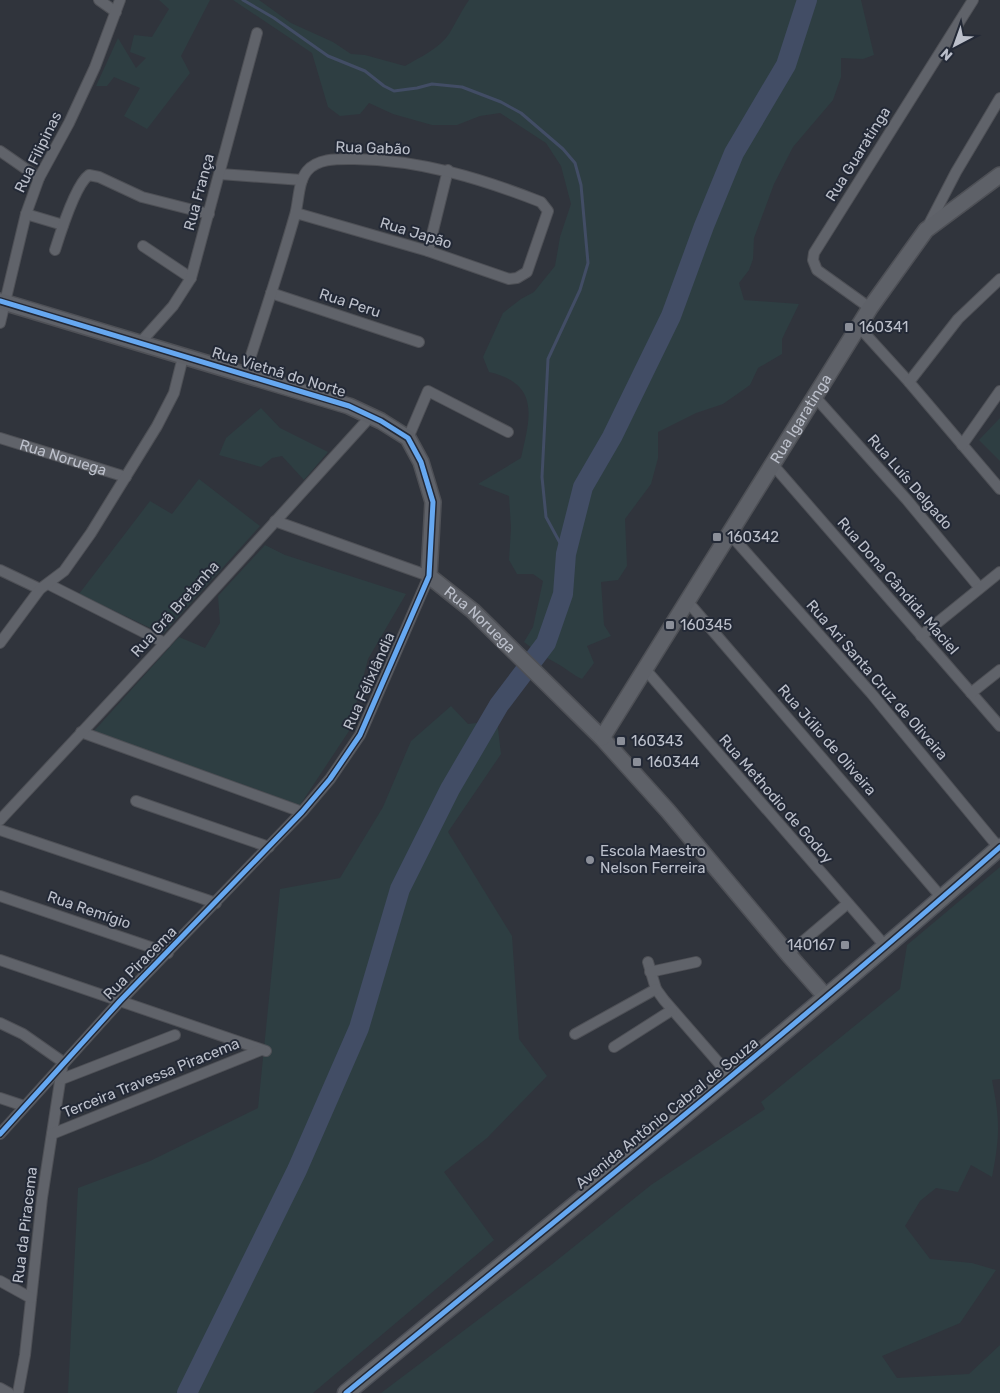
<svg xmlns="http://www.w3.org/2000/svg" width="1000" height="1393" font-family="Rubik,sans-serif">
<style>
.green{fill:#2e3e42}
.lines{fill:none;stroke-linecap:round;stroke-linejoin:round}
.stream{stroke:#424d65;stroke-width:3}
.river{stroke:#424d65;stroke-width:20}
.street-casing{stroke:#4e5056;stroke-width:12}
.secondary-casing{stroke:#4e5056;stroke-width:18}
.primary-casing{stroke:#4d5058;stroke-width:19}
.street{stroke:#60636a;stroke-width:10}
.secondary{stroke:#5e6168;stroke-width:15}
.primary{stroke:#62656b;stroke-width:16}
.cycleway-casing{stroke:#232936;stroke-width:8}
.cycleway{stroke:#66a8f1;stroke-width:5}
.poi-dot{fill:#8b8f99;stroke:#232936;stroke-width:2}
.labels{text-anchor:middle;stroke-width:4;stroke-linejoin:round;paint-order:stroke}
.street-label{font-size:15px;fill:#bcc0cb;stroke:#232936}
.poi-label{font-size:15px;fill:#bcc0cb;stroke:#232936;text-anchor:start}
</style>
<rect width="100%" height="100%" fill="#30343c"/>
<!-- green -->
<g class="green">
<polygon points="159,0 210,0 181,56 190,73 147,129 124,116 140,88 114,77 107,86 96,86 118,38 136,68 146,58 130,52 134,35 152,37 169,9"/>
<path d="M233,0h26l32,23 42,19 18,12 14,1 40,11c15,-9 34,-17 44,-32 7,-11 12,-23 20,-34h392l13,55 -11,4 -22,-1v19l-8,23 -40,47 -19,37 -20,54 -1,21 -4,11 -10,13 5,17 55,4 -17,35v15l-24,14 -8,17 -27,19 -27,9 -38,19v26l-7,26 -26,35 2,47 -9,14 -17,2 3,43 7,11 -24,10 7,17 -12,16c-9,-4 -15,-10 -24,-15 -12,-6 -22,-13 -34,-22l9,-15 10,-46 -10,-7h-16l-8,-14 2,-32 -2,-32 -31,-12 43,-26c9,-40 20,-74 -32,-86l-6,-15 20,-44 18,-14 13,-7 21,-26 5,-29 11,-33 -10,-38 -15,-23 -46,-30 -20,3 -23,9h-25l-39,-11 -24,-11 -9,11 -20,2 -12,-9 -16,-54z"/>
<polygon points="261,408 280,428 328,452 304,480 282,456 272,458 261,467 219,455 226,438"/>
<polygon points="1000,418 1000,461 979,440"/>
<polygon points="199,479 260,526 163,634 79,594 150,501 172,514"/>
<polygon points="265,545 285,555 406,594 368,659 349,731 300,805 94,731 179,637 205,648 220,623 218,596"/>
<polygon points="534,651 495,703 501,754 448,832 512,936 519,1039 547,1076 487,1138 444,1172 494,1240 313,1393 68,1393 78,1188 150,1161 258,1108 280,889 340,878 383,807 411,741 451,706 468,724 485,722 493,703"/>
<path d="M1000,867v212l-8,1c8,41 8,55 0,97l-21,-12 -13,27 -22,-4 -16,13 -15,25 25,33 42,4 24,7 -36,53 -78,33 15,22 72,-4 31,-29v48h-619l170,-128 100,-80 114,-76 -4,-7 139,-113 7,-44z"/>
</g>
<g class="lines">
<!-- stream -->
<polyline class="stream" points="243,0 274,18 328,56 365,71 384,86 394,91 417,88 432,84 462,87 501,102 521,113 563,149 575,163 581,185 588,263 580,290 548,359 542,477 546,517 566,554"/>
<!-- river -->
<polyline class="river" points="187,1393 297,1170 359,1028 400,889 450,789 499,705 546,643 563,594 566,554 583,487 612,437 671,316 704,226 734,153 786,65 807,0"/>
<!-- street casing -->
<g class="street-casing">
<g id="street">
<polyline points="99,0 116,12"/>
<polyline points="0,151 39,178"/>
<polyline points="220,174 302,180"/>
<polyline points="26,214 63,225"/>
<polyline points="928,226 956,172 1000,98"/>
<polyline points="143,246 191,278"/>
<path d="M55,250c5,-16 21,-66 34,-75l10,2 43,20 67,17"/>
<polyline points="428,251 448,170"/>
<polyline points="271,293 419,342"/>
<polyline points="870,308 817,270 813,260 814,253 973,0"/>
<polyline points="0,323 26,214 39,178 69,123 95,67 120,0"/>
<polyline points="859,327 909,382 1000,489"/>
<polyline points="139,344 173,306 191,278 257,33"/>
<path d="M245,374c17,-53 35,-106 50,-159 4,-14 3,-33 12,-44 11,-13 31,-12 47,-12 66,1 126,19 187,43l7,9 -21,61 -10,6 -8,1 -81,-28 -132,-38"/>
<polyline points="909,382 958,319 1000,279"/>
<polyline points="816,398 907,500 979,587"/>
<path id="s1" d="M0,438l126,39"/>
<polyline points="408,438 428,391 508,432"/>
<polyline points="962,445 1000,391"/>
<polyline points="774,466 1000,726"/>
<polyline points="729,533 871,693 999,848"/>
<polyline points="0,570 40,589"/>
<polyline points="48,584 165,643"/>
<polyline points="688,602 942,898"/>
<polyline points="921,636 1000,572"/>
<polyline points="0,643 40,589 64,571 91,533 157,426 174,393 183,357"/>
<polyline points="645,669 886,947"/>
<polyline points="971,693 1000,670"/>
<polyline points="81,732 302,812"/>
<polyline points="136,801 269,847"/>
<polyline points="0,820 165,643 371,416"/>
<polyline points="0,830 216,903"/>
<polyline points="0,896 168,953"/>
<polyline points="788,954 847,904"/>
<polyline points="0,960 266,1051"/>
<polyline points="648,962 656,989 664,1000 731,1077"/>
<polyline points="650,972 696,962"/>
<polyline points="0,1023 23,1034 63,1062 42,1198 25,1355 18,1393"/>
<polyline points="575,1034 656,989"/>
<polyline points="614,1047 672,1010"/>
<polyline points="62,1079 175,1035"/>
<polyline points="0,1098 24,1106"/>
<polyline points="0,1134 120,1001 302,812 330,779 360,735 429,576 275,521"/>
<polyline points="52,1134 261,1050"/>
<polyline points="0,1281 31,1298"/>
<polyline points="0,1388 9,1393"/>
</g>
</g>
<!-- secondary casing -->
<g class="secondary-casing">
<g id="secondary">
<path id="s2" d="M0,301l349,105 32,15 27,17 13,24 12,40 -4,74 44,35 129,127 66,73 120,143 38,43"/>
<path id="s3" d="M602,738l268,-430 56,-78 74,-55"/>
</g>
</g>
<!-- primary casing -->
<g class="primary-casing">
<path id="primary" d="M346,1393c219,-181 441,-358 654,-546"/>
</g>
<!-- street -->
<use href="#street" class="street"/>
<!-- secondary -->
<use href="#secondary" class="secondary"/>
<!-- primary -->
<use href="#primary" class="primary"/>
<!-- cycleway casing -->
<g class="cycleway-casing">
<g id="cycleway">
<polyline points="0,301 349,406 381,421 408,438 421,462 433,502 429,576 360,735 330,779 302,812 120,1001 0,1134"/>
<path d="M346,1393c219,-181 441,-358 654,-546"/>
</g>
</g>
<!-- cycleway -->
<use href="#cycleway" class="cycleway"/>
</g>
<!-- markers -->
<g class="poi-dot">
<rect x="844" y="322" width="10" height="10" rx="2.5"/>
<rect x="712" y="532" width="10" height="10" rx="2.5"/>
<rect x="665" y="620" width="10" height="10" rx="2.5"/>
<rect x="616" y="736" width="10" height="10" rx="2.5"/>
<rect x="632" y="757" width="10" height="10" rx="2.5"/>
<circle cx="590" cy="860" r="5"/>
<rect x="840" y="940" width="10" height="10" rx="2.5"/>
</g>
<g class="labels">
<!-- street labels -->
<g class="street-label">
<text transform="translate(373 148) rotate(2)" y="5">Rua Gabão</text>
<text transform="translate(38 152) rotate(-64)" y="5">Rua Filipinas</text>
<text transform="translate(858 154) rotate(-58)" y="5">Rua Guaratinga</text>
<text transform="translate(199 192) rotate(-75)" y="5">Rua França</text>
<text transform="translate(416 233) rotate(17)" y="5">Rua Japão</text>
<text transform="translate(350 303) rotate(18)" y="5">Rua Peru</text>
<text transform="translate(279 372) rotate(17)" y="5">Rua Vietnã do Norte</text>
<text dy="5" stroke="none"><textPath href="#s3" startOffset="376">Rua Igaratinga</textPath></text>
<text dy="5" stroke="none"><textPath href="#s1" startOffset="66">Rua Noruega</textPath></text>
<text transform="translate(910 482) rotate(49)" y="5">Rua Luís Delgado</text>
<text transform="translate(898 586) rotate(49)" y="5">Rua Dona Cândida Maciel</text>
<text transform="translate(175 609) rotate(-48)" y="5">Rua Grã Bretanha</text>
<text dy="5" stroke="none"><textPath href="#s2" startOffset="642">Rua Noruega</textPath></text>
<text transform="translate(877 680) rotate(49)" y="5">Rua Ari Santa Cruz de Oliveira</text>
<text transform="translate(369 681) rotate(-66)" y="5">Rua Félixlândia</text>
<text transform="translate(827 740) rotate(49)" y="5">Rua Júlio de Oliveira</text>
<text transform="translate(776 799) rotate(49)" y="5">Rua Methodio de Godoy</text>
<text transform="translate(89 910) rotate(19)" y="5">Rua Remígio</text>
<text transform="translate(140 963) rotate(-45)" y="5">Rua Piracema</text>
<text transform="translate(151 1078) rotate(-22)" y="5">Terceira Travessa Piracema</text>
<text transform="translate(667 1113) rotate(-39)" y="5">Avenida Antônio Cabral de Souza</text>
<text transform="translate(25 1225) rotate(-83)" y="5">Rua da Piracema</text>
</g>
<!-- poi labels -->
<g class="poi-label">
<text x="859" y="332">160341</text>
<text x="727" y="542">160342</text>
<text x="680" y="630">160345</text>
<text x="631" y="746">160343</text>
<text x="647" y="767">160344</text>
<text x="600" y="856">Escola Maestro<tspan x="600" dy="17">Nelson Ferreira</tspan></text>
<text x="835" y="950" text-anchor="end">140167</text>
</g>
</g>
<!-- north arrow -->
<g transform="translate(955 45) rotate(221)" stroke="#232936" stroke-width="4" paint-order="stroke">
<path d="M0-4L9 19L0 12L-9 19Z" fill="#bcc0cb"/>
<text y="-8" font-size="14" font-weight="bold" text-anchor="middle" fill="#bcc0cb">N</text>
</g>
</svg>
